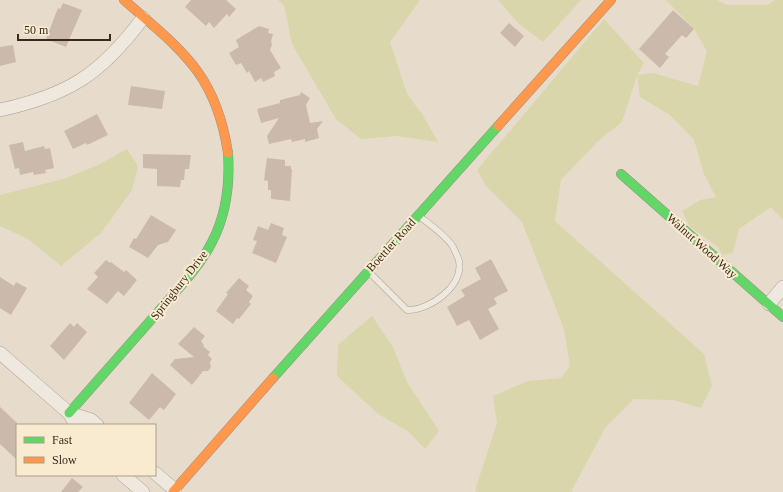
<svg xmlns="http://www.w3.org/2000/svg" width="783" height="492" font-family="'Times New Roman',serif">
<style>
.green{fill:#d9d6ac}
.building{fill:#cbbaac}
.lines{fill:none;stroke-linecap:round;stroke-linejoin:round}
.lane-casing{stroke:#aca195;stroke-width:7}
.street-casing{stroke:#aca195;stroke-width:14}
.fast-casing{stroke:#9b9184;stroke-width:10}
.slow-casing{stroke:#9b9184;stroke-width:10}
.lane{stroke:#eee8de;stroke-width:6}
.street{stroke:#eee8de;stroke-width:13}
.fast{stroke:#63d668;stroke-width:9}
.slow{stroke:#ff974d;stroke-width:9}
.labels{text-anchor:middle;stroke-width:4;stroke-linejoin:round;paint-order:stroke}
.street-label{font-size:12px;fill:#3b291c;stroke:#f9ebd0}
</style>
<rect width="100%" height="100%" fill="#e7dccb"/>
<!-- green -->
<g class="green">
<polygon points="278,0 420,0 390,42 407,94 422,114 438,142 397,136 361,139 336,119 292,44 284,5"/>
<polygon points="498,0 581,0 543,42 518,23"/>
<polygon points="666,0 717,0 727,5 767,5 775,0 783,0 783,220 771,207 739,229 733,253 722,255 718,247 690,227 682,211 700,200 716,197 704,174 694,140 670,115 640,97 637,76 622,122 598,141 561,180 555,221 704,354 712,386 701,408 673,400 634,399 605,428 571,492 477,492 475,490 497,423 493,396 528,381 561,378 570,366 564,329 522,222 486,186 477,170 604,19 644,63 637,75 653,73 698,86 707,51 694,29"/>
<polygon points="127,149 138,166 132,190 101,233 61,266 28,239 0,226 0,195 63,179 98,165"/>
<polygon points="372,316 393,347 407,382 439,431 425,449 408,431 378,414 337,376 338,345"/>
</g>
<!-- building -->
<g class="building">
<polygon points="191,0 226,0 236,9 229,17 227,14 214,28 209,22 206,26 185,7"/>
<polygon points="63,3 82,10 66,47 46,39 58,8 60,9"/>
<polygon points="673,10 694,29 686,38 682,35 665,54 669,57 660,68 639,49"/>
<polygon points="509,23 524,36 515,47 500,33"/>
<polygon points="259,26 269,29 268,33 273,34 271,41 272,45 270,50 281,68 274,72 275,76 263,82 261,78 255,82 249,71 247,73 241,63 236,65 229,53 239,47 236,40"/>
<polygon points="13,45 16,62 0,66 0,47"/>
<polygon points="131,86 165,91 162,109 128,105"/>
<polygon points="301,92 310,98 306,105 310,123 323,121 317,129 319,138 305,142 305,139 292,142 291,139 269,144 267,136 279,118 261,123 257,109 280,103 280,100 300,95"/>
<polygon points="97,114 108,135 87,145 86,143 73,149 64,131"/>
<polygon points="23,142 25,151 44,146 45,149 50,148 54,168 45,170 46,173 34,175 33,172 20,175 19,168 15,169 9,145"/>
<polygon points="143,154 191,155 189,169 185,169 184,180 181,180 180,187 157,186 157,169 143,168"/>
<polygon points="267,158 285,160 285,166 291,166 291,170 292,169 290,201 271,199 271,190 268,190 268,181 264,180"/>
<polygon points="151,215 176,230 168,242 158,245 148,258 129,247 134,238 136,239"/>
<polygon points="271,223 284,228 282,235 287,237 276,263 252,253 257,241 253,240 258,226 268,230"/>
<polygon points="491,259 508,291 494,298 497,304 488,309 499,329 480,340 469,320 457,326 447,307 465,296 461,290 481,279 475,268"/>
<polygon points="106,260 110,263 111,262 124,272 126,270 137,280 124,296 118,291 107,304 87,289 98,277 94,273"/>
<polygon points="0,277 14,286 16,282 27,288 11,315 0,308"/>
<polygon points="239,278 249,286 246,290 253,296 249,302 251,304 239,319 237,318 233,324 216,311 228,294 226,293"/>
<polygon points="70,323 74,327 77,323 87,332 64,360 50,346"/>
<polygon points="194,327 205,336 201,341 204,345 203,346 210,352 208,355 212,359 210,362 211,367 208,371 203,371 192,385 170,365 175,359 194,357 178,344"/>
<polygon points="152,373 176,394 164,410 160,407 149,420 129,403"/>
<polygon points="0,407 17,423 17,460 0,444"/>
<polygon points="72,478 83,487 78,492 61,492"/>
</g>
<g class="lines">
<!-- lane casing -->
<g class="lane-casing">
<path id="lane" d="M369,272l38,38c22,1 57,-24 52,-49 -1,-4 -4,-10 -6,-14 -5,-10 -24,-23 -34,-31"/>
</g>
<!-- street casing -->
<g class="street-casing">
<g id="street">
<path d="M0,110c69,-15 101,-36 143,-92"/>
<polyline points="769,304 783,287"/>
<polyline points="0,353 69,413 76,425"/>
<polyline points="69,413 91,420 97,425"/>
<polyline points="155,473 175,490"/>
<polyline points="123,475 143,492"/>
</g>
</g>
<!-- fast casing -->
<g class="fast-casing">
<g id="fast">
<polyline points="621,174 783,317"/>
<polyline points="273,378 498,126"/>
<path d="M69,413c30,-34 59,-67 89,-101 19,-22 41,-44 54,-70 14,-27 18,-59 16,-89"/>
</g>
</g>
<!-- slow casing -->
<g class="slow-casing">
<g id="slow">
<path d="M124,0c57,50 92,73 104,153"/>
<polyline points="498,126 611,0"/>
<polyline points="173,492 273,378"/>
</g>
</g>
<!-- lane -->
<use href="#lane" class="lane"/>
<!-- street -->
<use href="#street" class="street"/>
<!-- fast -->
<use href="#fast" class="fast"/>
<!-- slow -->
<use href="#slow" class="slow"/>
</g>
<g class="labels">
<!-- street labels -->
<g class="street-label">
<text transform="translate(391 245) rotate(-48)" y="4">Boettler Road</text>
<text transform="translate(702 246) rotate(42)" y="4">Walnut Wood Way</text>
<text transform="translate(179 285) rotate(-52)" y="4">Springbury Drive</text>
</g>
</g>
<!-- legend -->
<rect x="16" y="424" width="140" height="52" fill="#f9ebd0" stroke="#ad9d88"/>
<rect x="24" y="437" width="20" height="6" fill="#63d668" stroke="#ad9d88"/>
<text x="52" y="444" font-size="12" fill="#3b291c">Fast</text>
<rect x="24" y="457" width="20" height="6" fill="#ff974d" stroke="#ad9d88"/>
<text x="52" y="464" font-size="12" fill="#3b291c">Slow</text>
<!-- scale -->
<path d="M18 34v6h92v-6" fill="none" stroke="#3b291c" stroke-width="2"/>
<text x="24" y="34" font-size="12" fill="#3b291c" stroke="#f9ebd0" stroke-width="3" paint-order="stroke">50 m</text>
</svg>
